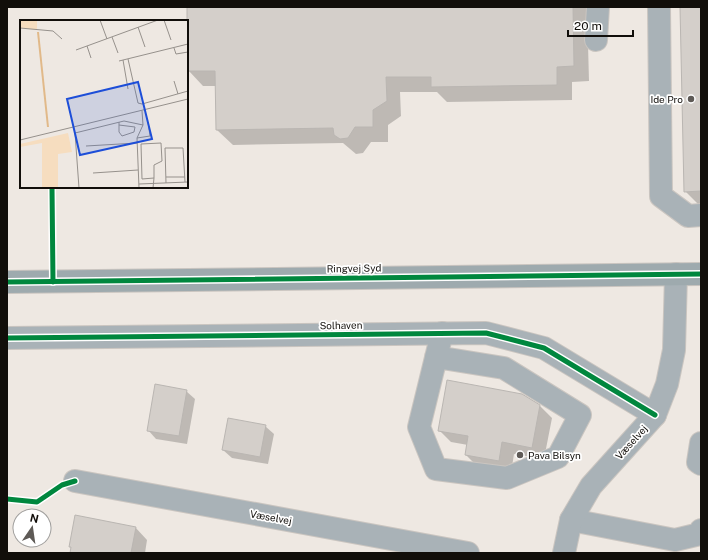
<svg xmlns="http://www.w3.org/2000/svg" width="708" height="560" font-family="'Public Sans',sans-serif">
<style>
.shadow{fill:#0003}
.building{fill:#d4cfca;stroke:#bab6b2}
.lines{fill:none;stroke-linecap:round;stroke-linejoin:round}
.minor-casing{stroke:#cac5c0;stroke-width:24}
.major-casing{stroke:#cac5c0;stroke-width:24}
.minor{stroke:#a9b2b7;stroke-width:22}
.major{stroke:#9eaaae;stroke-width:22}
.cycleway-casing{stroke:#fff;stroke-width:8}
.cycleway{stroke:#00873e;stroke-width:5}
.poi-dot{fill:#5e5a56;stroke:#fff;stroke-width:1.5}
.labels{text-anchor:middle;stroke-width:3.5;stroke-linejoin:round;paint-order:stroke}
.poi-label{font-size:10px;fill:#110e0a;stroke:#fff;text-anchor:end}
.street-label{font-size:10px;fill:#110e0a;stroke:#fff}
.inset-river{fill:none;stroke:#e1b989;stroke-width:2}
.inset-road{fill:none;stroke:#96918c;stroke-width:1}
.view{fill:#1d4ed8;fill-opacity:0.15;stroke:#1d4ed8;stroke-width:2}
.inset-edge{fill:none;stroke:#110e0a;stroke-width:2}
</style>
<rect width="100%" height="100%" fill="#eee8e2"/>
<!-- shadow -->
<g class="shadow">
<polygon points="187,7 587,7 589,81 572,82 572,100 447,102 437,92 400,92 401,116 388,125 388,142 371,142 363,153 356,154 343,143 233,145 217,130 216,86 203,86 188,70"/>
<polygon points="681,7 701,7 701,207 685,191"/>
<polygon points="186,391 195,399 187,444 156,439 148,430"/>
<polygon points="540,406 552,418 544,459 514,454 511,473 478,467 466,455 468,445 451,442 439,430"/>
<polygon points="265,426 274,434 268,464 232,458 223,450"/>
<polygon points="135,527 147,540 145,553 71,553 72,548 70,547"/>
</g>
<!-- building -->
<g class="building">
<polygon points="187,7 573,7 574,66 557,67 557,85 431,87 431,77 386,77 387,101 373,110 373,127 355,127 348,138 340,139 334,135 333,128 216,130 215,71 187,71"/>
<polygon points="680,7 701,7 701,191 684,192"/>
<polygon points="447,380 522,394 540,405 532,448 502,442 499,461 465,455 468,436 438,431"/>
<polygon points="155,384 187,390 179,436 147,431"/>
<polygon points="228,418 266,425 260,457 222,450"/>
<polygon points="75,515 136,527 131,553 70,553 71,547 69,547"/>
</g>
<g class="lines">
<!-- minor casing -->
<g class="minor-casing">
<g id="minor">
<polyline points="659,7 661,196 688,216 701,215"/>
<polyline points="596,40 598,7"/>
<polyline points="7,338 486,333 544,348 655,415"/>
<polyline points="436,357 504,368 580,415 558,457 507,478 436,469 419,427 442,333"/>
<polyline points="701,443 698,462 701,464"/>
<polyline points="75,481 468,553"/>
<polyline points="571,520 675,540 700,534 701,530"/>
<polyline points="564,553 571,520 591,486 655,415 667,384 674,350 676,274"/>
</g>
</g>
<!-- major casing -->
<g class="major-casing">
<polyline id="major" points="7,282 701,274"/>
</g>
<!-- minor -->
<use href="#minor" class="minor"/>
<!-- major -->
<use href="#major" class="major"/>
<!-- cycleway casing -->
<g class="cycleway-casing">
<g id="cycleway">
<polyline points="52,187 53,282"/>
<polyline points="7,282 701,274"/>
<polyline points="7,338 486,333 544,348 655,415"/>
<polyline points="7,499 37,502 62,485 75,481"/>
</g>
</g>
<!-- cycleway -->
<use href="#cycleway" class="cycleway"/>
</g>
<!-- markers -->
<g class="poi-dot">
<circle cx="691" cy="99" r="4"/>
<circle cx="520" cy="455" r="4"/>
</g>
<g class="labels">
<!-- poi labels -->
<g class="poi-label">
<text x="683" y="103">Ide Pro</text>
<text x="528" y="459" text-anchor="start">Pava Bilsyn</text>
</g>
<!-- street labels -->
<g class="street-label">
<text transform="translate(354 268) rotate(-1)" y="4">Ringvej Syd</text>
<text transform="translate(341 325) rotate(-1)" y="4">Solhaven</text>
<text transform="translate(631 442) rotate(-48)" y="4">Væselvej</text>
<text transform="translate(271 517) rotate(10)" y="4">Væselvej</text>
</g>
</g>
<!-- overview -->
<g transform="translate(20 20)">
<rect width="168" height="168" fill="#eee8e2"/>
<path d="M0,0h17v10l-17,-2zM48,113l4,19 -14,2v34h-16v-45l-22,4v-3z" fill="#f6ddbf"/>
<path class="inset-river" d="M18,12l10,95"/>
<path class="inset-road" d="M80,0l7,19M144,0l7,20M118,7l7,20M0,8l33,3 9,8M92,17l6,16M67,26l4,12M154,28l2,6 12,-2M56,30l82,-30M108,39l10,44 4,1 46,-13M103,40l5,29M99,41l69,-17M154,61l4,13M99,105l16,2 -1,5 -12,4 -3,-4v-10M117,118l13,-2 -2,-14M0,120l168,-41M66,126l51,-3M168,127v22M73,153l45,-3M146,157h19M146,163l-1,-35h18l2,34M119,164l49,-2M59,168l-4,-55 49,-12 19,4M119,168l-2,-50 6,-13 -1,-14M133,168l1,-10v-13l8,-4 -1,-18 -20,1 1,35 12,-1"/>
<path class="view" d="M118,62l14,57 -72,16 -13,-56z"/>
<rect width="168" height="168" class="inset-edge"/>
</g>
<!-- border -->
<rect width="708" height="560" fill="none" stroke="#110e0a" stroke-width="16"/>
<!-- north arrow -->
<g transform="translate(32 528) rotate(13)"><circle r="19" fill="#ffffff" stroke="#a09f9d"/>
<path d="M0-3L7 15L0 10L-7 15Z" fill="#5e5a56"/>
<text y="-6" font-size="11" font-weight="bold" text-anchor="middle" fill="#110e0a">N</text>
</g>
<!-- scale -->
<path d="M568 30v6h65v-6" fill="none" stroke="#110e0a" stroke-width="2"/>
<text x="574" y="30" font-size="12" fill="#110e0a" stroke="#ffffff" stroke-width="3" paint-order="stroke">20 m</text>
</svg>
